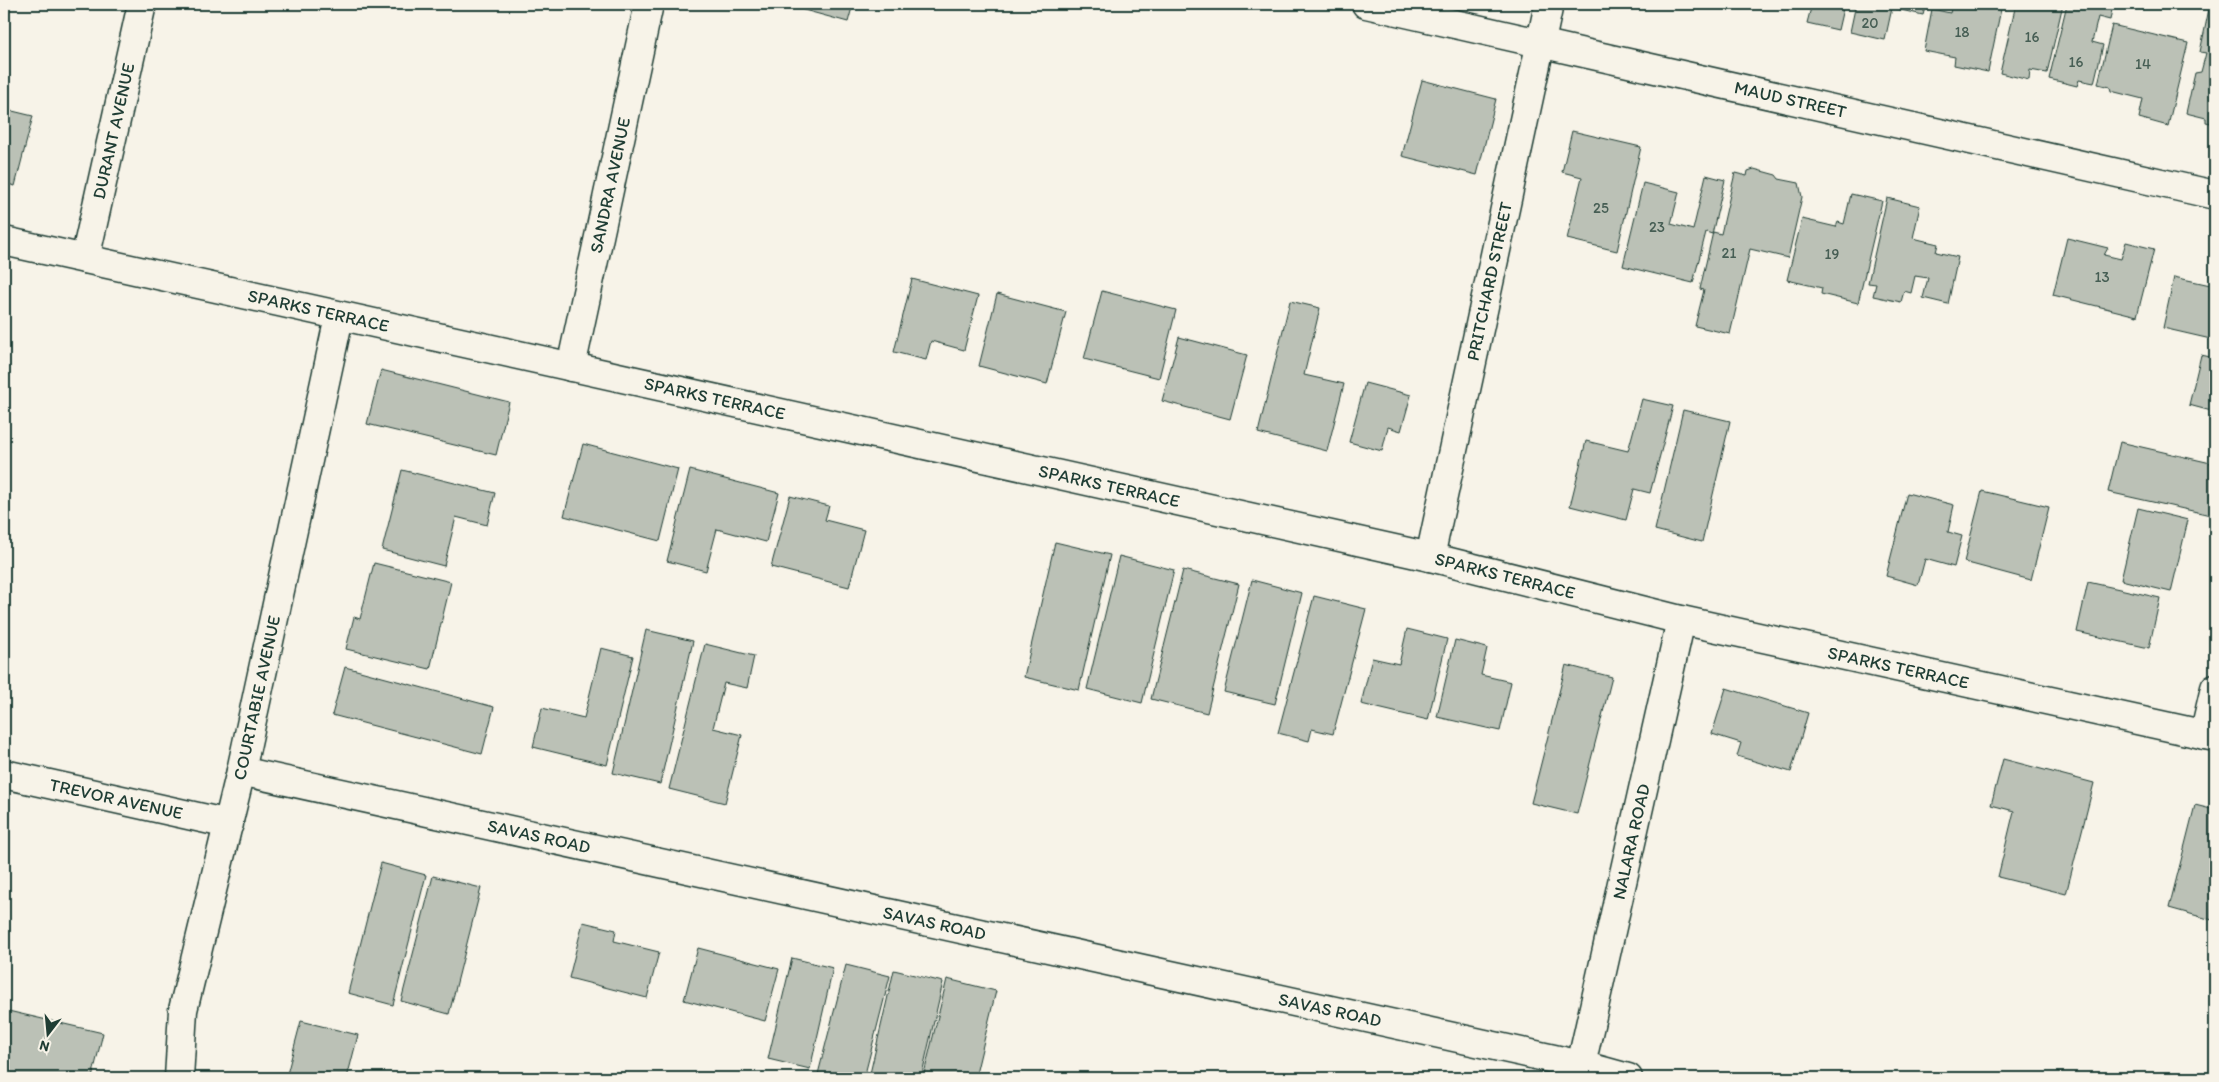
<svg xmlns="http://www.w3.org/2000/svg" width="2219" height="1082" font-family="Itim,sans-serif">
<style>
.building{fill:#bbc1b6;stroke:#1f3d34}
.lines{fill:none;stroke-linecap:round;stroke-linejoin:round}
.minor-casing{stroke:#1f3d34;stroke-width:31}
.minor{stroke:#f7f3e8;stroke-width:28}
.labels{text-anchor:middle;stroke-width:4.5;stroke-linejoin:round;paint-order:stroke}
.number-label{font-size:15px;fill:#465e54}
.street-label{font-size:18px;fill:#1f3d34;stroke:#f7f3e8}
</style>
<rect width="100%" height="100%" fill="#f7f3e8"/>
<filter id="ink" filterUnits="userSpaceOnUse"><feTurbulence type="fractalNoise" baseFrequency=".02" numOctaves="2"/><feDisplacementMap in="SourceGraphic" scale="10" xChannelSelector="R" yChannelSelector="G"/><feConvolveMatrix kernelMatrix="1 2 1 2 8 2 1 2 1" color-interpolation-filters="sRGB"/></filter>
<g filter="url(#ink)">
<!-- building -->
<g class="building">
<polygon points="782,4 853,4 848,22"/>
<polygon points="1812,4 1844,4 1838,30 1807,23"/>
<polygon points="1856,4 1926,4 1923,15 1892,8 1885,40 1850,32"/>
<polygon points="1952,4 2002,4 1988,72 1954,65 1955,57 1924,51 1932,9 1950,13"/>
<polygon points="2016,4 2063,4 2047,73 2030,70 2029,80 2000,73"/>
<polygon points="2067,4 2113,4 2110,20 2098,17 2092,42 2103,45 2094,83 2079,80 2077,86 2049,79"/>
<polygon points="2210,4 2215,4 2215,124 2206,122 2206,118 2186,113 2195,73 2201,72 2206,53 2200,52"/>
<polygon points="2112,25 2188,43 2168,126 2139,118 2143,99 2111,91 2110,87 2098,84"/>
<polygon points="1422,80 1496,99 1477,175 1402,156"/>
<polygon points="4,109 33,116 15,186 4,183"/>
<polygon points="1572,131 1641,147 1617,251 1567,239 1582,177 1562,172"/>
<polygon points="1754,169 1776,175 1779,179 1799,183 1802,197 1788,258 1750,249 1730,334 1695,326 1704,290 1700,289 1713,232 1721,234 1735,173 1747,176 1748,171"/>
<polygon points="1706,175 1725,180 1712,234 1706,232 1693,283 1623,266 1643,183 1679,192 1671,224 1693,230"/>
<polygon points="1851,194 1882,201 1858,303 1821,294 1822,288 1787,280 1802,219 1836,227 1838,222 1844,224"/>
<polygon points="1887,198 1920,206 1913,238 1938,244 1936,252 1958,257 1948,304 1923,298 1928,278 1915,276 1911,293 1904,291 1901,302 1873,296 1876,284 1868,283"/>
<polygon points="2067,238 2108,248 2104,255 2121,259 2126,242 2154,249 2137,316 2053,295"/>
<polygon points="2174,277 2215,286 2215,340 2163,328"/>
<polygon points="912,279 978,296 964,350 931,341 926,360 894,352"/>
<polygon points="1102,291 1176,310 1159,378 1084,359"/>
<polygon points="997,294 1066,312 1047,384 979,366"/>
<polygon points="1290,301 1320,308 1304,375 1344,384 1327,451 1258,433"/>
<polygon points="1179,337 1247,355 1230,419 1162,401"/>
<polygon points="2201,355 2215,358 2215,412 2189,405"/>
<polygon points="381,370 509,402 496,455 367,424"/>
<polygon points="1365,383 1411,395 1401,431 1388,427 1382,451 1349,442"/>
<polygon points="1642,399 1673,406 1650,493 1634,489 1626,520 1570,506 1586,441 1628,451"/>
<polygon points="1683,410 1730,421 1702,542 1655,530"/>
<polygon points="2120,442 2215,464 2215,516 2108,492"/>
<polygon points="583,444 678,469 660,541 564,516"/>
<polygon points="402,470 495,493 487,525 456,517 444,566 382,550"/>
<polygon points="690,470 779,493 766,542 717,529 706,571 667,561"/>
<polygon points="1982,491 2049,507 2031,580 1964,562"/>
<polygon points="1907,493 1954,505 1948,532 1962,536 1954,567 1925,559 1918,585 1886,576"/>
<polygon points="790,496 829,506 825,520 864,530 849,587 771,567"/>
<polygon points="2138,508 2188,520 2171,592 2121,580"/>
<polygon points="1055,542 1110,555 1079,690 1024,677"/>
<polygon points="1119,556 1174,570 1142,703 1087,689"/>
<polygon points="374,563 451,582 430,669 346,649 354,617 360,619"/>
<polygon points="1183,570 1239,584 1207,713 1151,699"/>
<polygon points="1252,580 1302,593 1275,704 1224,692"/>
<polygon points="2088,582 2160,598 2149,648 2077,632"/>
<polygon points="1314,596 1366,609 1333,734 1312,729 1309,741 1278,733"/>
<polygon points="1407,629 1447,639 1428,720 1361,704 1372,658 1399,664"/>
<polygon points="646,630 693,641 660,784 613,773"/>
<polygon points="1455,640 1487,648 1481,675 1511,682 1500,731 1437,717"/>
<polygon points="705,644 754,656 747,688 724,683 713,728 742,735 725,803 669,789"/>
<polygon points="601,648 633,656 607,765 533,747 542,708 584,718"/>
<polygon points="1566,665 1612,677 1577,814 1531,803"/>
<polygon points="345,667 494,707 482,754 332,715"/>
<polygon points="1726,688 1808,713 1791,772 1737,756 1741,743 1712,734"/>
<polygon points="2003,759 2094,783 2066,894 1998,877 2014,811 1991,805"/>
<polygon points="2195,805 2215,810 2215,909 2212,920 2169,908"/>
<polygon points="381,863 426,875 393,1005 348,993"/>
<polygon points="433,876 481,888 449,1014 401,1001"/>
<polygon points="583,922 616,930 614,941 659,952 647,998 569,978"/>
<polygon points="698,948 779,969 765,1021 684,1000"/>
<polygon points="792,958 833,968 810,1069 768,1059"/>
<polygon points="846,965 890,976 864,1078 817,1078"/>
<polygon points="894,970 943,982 921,1078 869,1078"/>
<polygon points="947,979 996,991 975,1078 923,1078"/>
<polygon points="4,1010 103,1033 92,1078 28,1078 4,1073"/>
<polygon points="301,1021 358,1035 347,1078 286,1078"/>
</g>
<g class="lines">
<!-- minor casing -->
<g class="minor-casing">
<g id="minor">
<path id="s1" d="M1366,4l849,191"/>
<path id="s2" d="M4,241l1426,316 251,63 534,117"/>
<path id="s3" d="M85,259l57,-255"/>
<path id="s4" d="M571,367l78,-363"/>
<path id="s5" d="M1430,557l119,-553"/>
<polyline points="2204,735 2215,688"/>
<path id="s6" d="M241,771l1340,294 47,13"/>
<path id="s7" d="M4,774l225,50"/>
<path id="s8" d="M1581,1065l100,-445"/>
<path id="s9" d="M179,1078l4,-68 58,-239 98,-454"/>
</g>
</g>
<!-- minor -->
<use href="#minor" class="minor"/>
</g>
</g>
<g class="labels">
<!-- number labels -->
<g class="number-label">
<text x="1870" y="28">20</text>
<text x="1962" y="37">18</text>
<text x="2032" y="42">16</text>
<text x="2076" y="67">16</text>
<text x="2143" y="69">14</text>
<text x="1601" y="213">25</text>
<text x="1657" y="232">23</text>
<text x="1729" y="258">21</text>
<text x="1832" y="259">19</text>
<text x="2102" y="282">13</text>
</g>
<!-- street labels -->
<g class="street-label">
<text dy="6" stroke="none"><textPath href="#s1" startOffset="435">MAUD STREET</textPath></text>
<text dy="6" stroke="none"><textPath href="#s3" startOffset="131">DURANT AVENUE</textPath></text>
<text dy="6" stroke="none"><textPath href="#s4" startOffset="186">SANDRA AVENUE</textPath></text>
<text dy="6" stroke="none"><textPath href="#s5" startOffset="282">PRITCHARD STREET</textPath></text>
<text dy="6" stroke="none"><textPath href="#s2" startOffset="322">SPARKS TERRACE</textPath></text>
<text dy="6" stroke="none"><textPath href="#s2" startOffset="728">SPARKS TERRACE</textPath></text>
<text dy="6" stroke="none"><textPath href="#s2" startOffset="1132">SPARKS TERRACE</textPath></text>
<text dy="6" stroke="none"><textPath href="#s2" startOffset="1538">SPARKS TERRACE</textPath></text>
<text dy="6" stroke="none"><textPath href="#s2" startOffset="1942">SPARKS TERRACE</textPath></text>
<text dy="6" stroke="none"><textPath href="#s9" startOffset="389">COURTABIE AVENUE</textPath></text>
<text dy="6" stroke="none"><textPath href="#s7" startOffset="115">TREVOR AVENUE</textPath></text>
<text dy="6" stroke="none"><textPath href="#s6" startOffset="305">SAVAS ROAD</textPath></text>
<text dy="6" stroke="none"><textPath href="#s8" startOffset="229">NALARA ROAD</textPath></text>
<text dy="6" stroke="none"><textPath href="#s6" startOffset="710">SAVAS ROAD</textPath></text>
<text dy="6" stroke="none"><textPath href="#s6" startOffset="1115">SAVAS ROAD</textPath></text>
</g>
</g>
<!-- margin -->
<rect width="2219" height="1082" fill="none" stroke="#f7f3e8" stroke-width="20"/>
<rect x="10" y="10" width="2199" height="1062" fill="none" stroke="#1f3d34" stroke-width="2" filter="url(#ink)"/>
<!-- north arrow -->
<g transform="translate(48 1034) rotate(196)" stroke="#f7f3e8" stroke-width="4" paint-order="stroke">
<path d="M0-4L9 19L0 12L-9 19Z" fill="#1f3d34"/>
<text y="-8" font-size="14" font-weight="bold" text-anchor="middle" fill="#1f3d34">N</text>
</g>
</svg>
